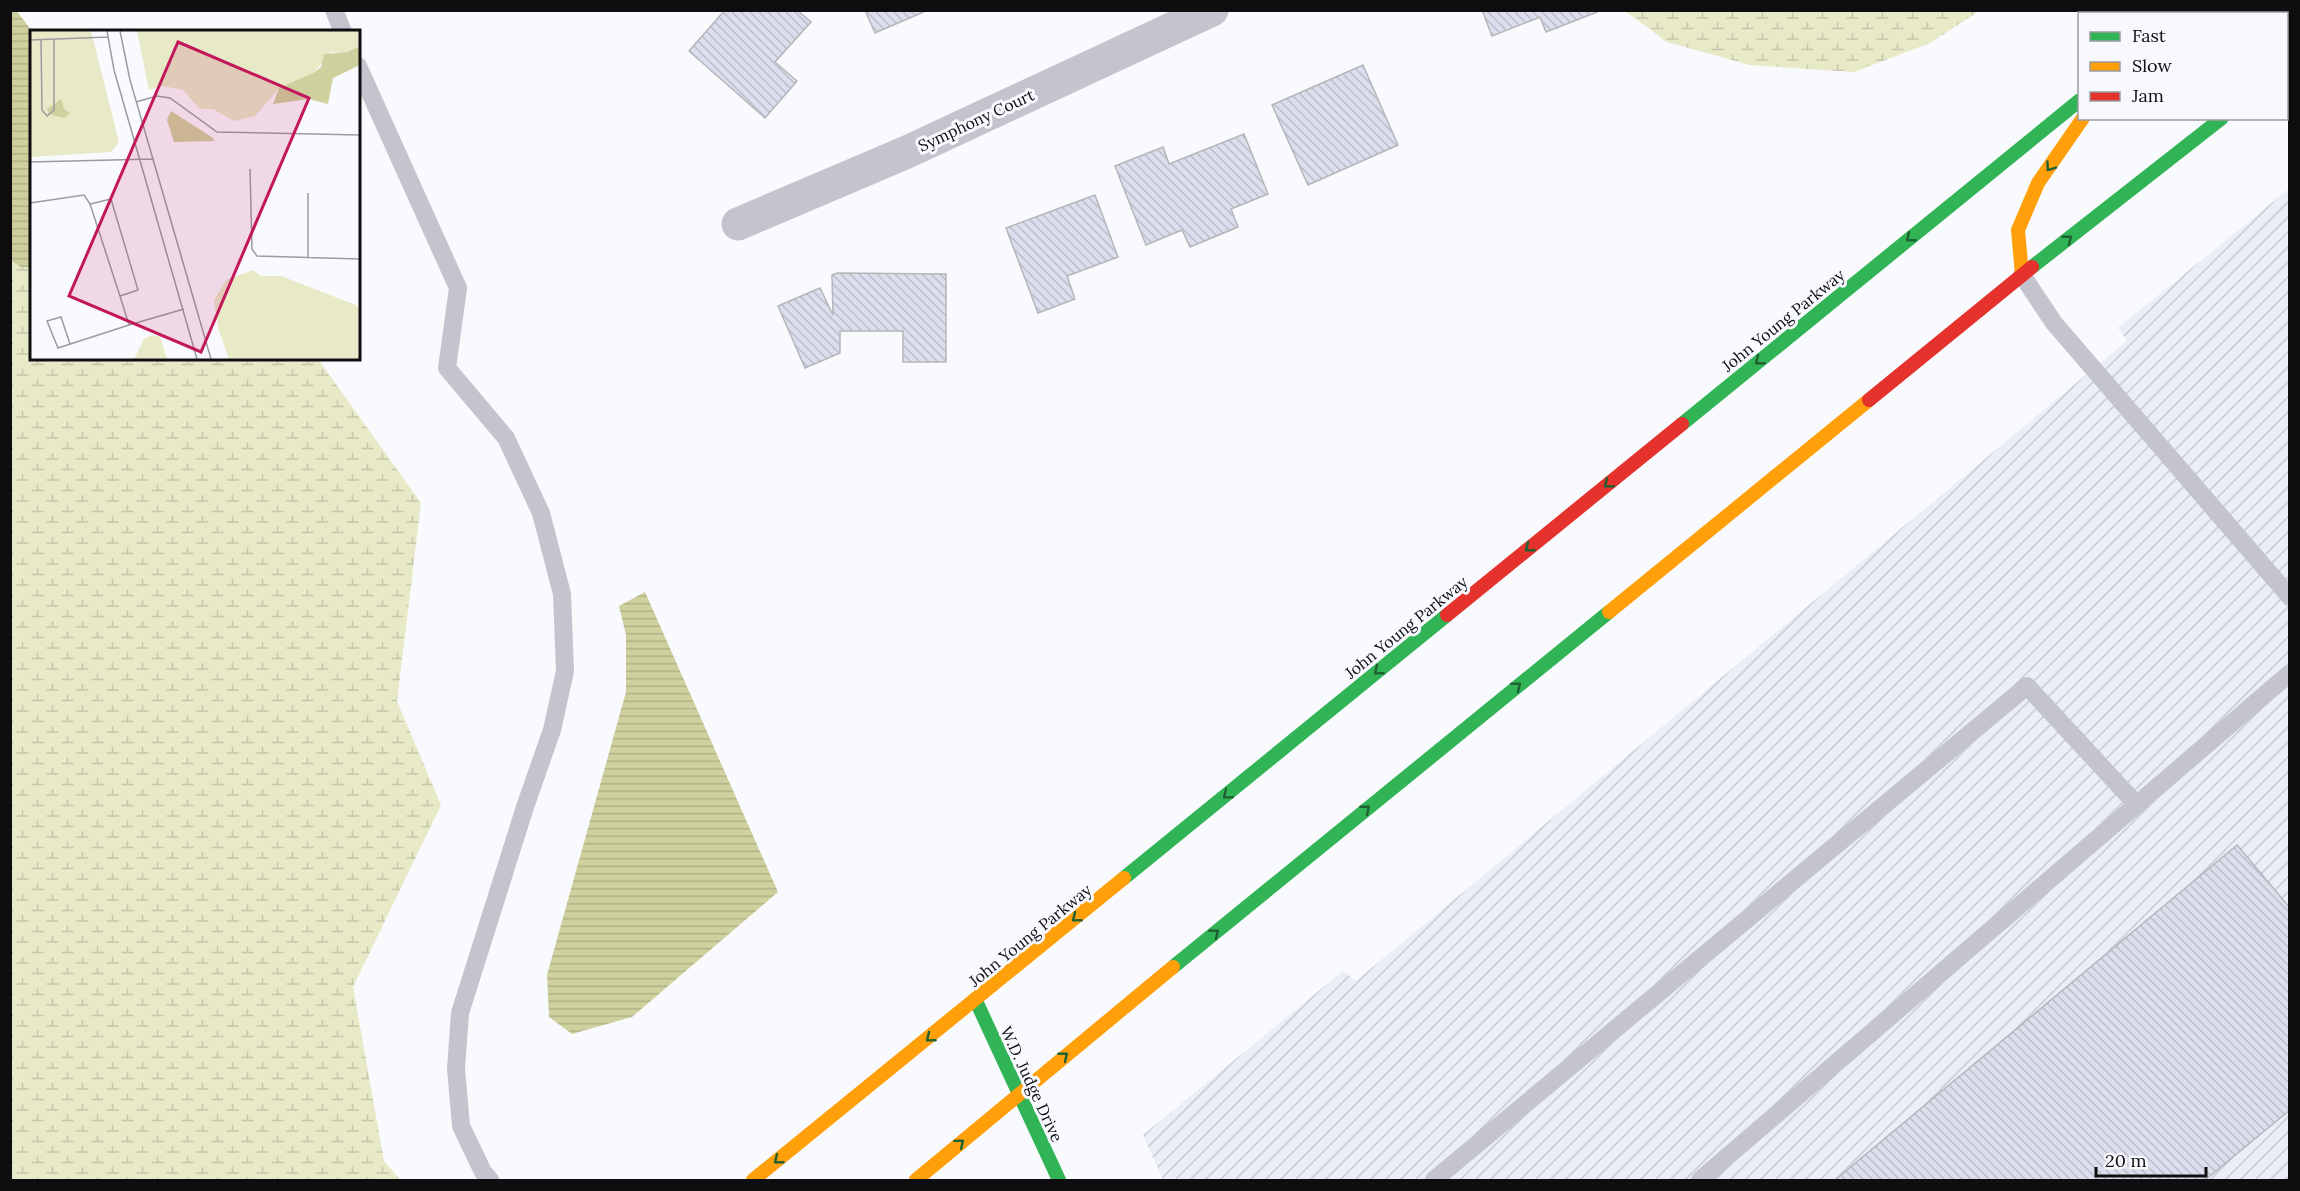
<svg xmlns="http://www.w3.org/2000/svg" width="2300" height="1191" font-family="Lora,serif">
<style>
.industrial{fill:url(#industrial-furrows)}
.wetland{fill:url(#wetland-marsh)}
.water{fill:url(#water-rules)}
.building{fill:url(#building-back-hatch);stroke:#b5b6b9;stroke-width:1.5}
.lines{fill:none;stroke-linecap:round;stroke-linejoin:round}
.lane{stroke:#c3c4ce;stroke-width:18}
.street{stroke:#c3c4ce;stroke-width:33}
.fast{stroke:#30b455;stroke-width:14}
.slow{stroke:#ff9f0a;stroke-width:14}
.jam{stroke:#e5322d;stroke-width:14}
.oneway{stroke:#1f6133}
.labels{text-anchor:middle;stroke-width:6;stroke-linejoin:round;paint-order:stroke}
.street-label{font-size:16px;fill:#0e0e11;stroke:#f8f9ff}
.inset-road{fill:none;stroke:#9b9c9f;stroke-width:1.5}
.view{fill:#c2185b;fill-opacity:0.15;stroke:#c2185b;stroke-width:3}
.inset-edge{fill:none;stroke:#0e0e11;stroke-width:3}
</style>
<defs>
<pattern id="industrial-furrows" width="10" height="10" patternUnits="userSpaceOnUse" patternTransform="scale(1.5)"><rect width="10" height="10" fill="#ebedf7"/><path d="M-1 1l2-2M0 10L10 0M9 11l2-2" fill="none" stroke="#c8cad3"/></pattern>
<pattern id="wetland-marsh" width="20" height="14" patternUnits="userSpaceOnUse" patternTransform="scale(1.5)"><rect width="20" height="14" fill="#e7e9c7"/><path d="M1 5h8M5 5V1M11 12h8M15 12V8" fill="none" stroke="#c5c7aa"/></pattern>
<pattern id="water-rules" width="6" height="5" patternUnits="userSpaceOnUse" patternTransform="scale(1.5)"><rect width="6" height="5" fill="#ced19d"/><path d="M0 2.5h6" fill="none" stroke="#b0b286"/></pattern>
<pattern id="building-back-hatch" width="6" height="6" patternUnits="userSpaceOnUse" patternTransform="scale(1.5)"><rect width="6" height="6" fill="#dcdeed"/><path d="M-1 5l2 2M0 0l6 6M5-1l2 2" fill="none" stroke="#bcbdca"/></pattern>
</defs>
<rect width="100%" height="100%" fill="#f9fafe"/>
<!-- industrial -->
<polygon class="industrial" points="2289,189 2289,1180 1163,1180 1143,1135 1343,971 1356,981 2127,341 2118,328"/>
<!-- wetland -->
<g class="wetland">
<polygon points="1625,11 1979,11 1930,43 1854,72 1750,65 1667,42"/>
<polygon points="10,261 21,267 31,268 32,358 318,359 421,503 397,701 441,805 353,987 384,1161 400,1180 11,1180"/>
</g>
<!-- water -->
<g class="water">
<polygon points="16,10 32,31 31,268 21,267 11,261 10,11"/>
<polygon points="645,592 778,892 632,1017 572,1034 549,1017 547,975 626,692 626,635 619,606"/>
</g>
<!-- building -->
<g class="building">
<polygon points="725,10 797,10 811,22 775,62 797,81 765,118 689,51"/>
<polygon points="865,10 928,10 875,33"/>
<polygon points="1482,10 1596,10 1597,12 1546,32 1540,17 1492,36"/>
<polygon points="1363,65 1398,145 1308,185 1272,105"/>
<polygon points="1244,134 1268,194 1231,209 1238,227 1190,247 1182,230 1146,245 1115,166 1163,147 1169,164"/>
<polygon points="1095,195 1118,257 1067,276 1075,299 1038,313 1006,228"/>
<polygon points="837,273 946,274 946,362 903,362 903,331 840,331 840,353 805,368 778,306 820,288 833,315 832,275"/>
<polygon points="2237,845 2290,908 2290,1110 2205,1180 1835,1180"/>
</g>
<g class="lines">
<!-- lane -->
<g class="lane">
<polyline points="334,10 343,32"/>
<polyline points="358,66 458,288 447,368 506,438 541,513 562,594 565,671 552,730 525,807 460,1013 456,1069 461,1126 483,1172 490,1180"/>
<polyline points="2022,275 2054,323 2290,597"/>
<polyline points="1434,1180 2027,686 2137,805"/>
<polyline points="1700,1180 2290,673"/>
</g>
<!-- street -->
<polyline class="street" points="738,224 907,152 1212,10"/>
<!-- fast -->
<g class="fast">
<polyline points="2185,14 2189,10"/>
<polyline points="2226,14 2230,10"/>
<polyline points="2032,267 2222,118"/>
<polyline points="1682,424 2080,100"/>
<polyline points="1124,878 1447,615"/>
<polyline points="1173,967 1609,612"/>
<polyline points="976,1001 1059,1180"/>
</g>
<!-- slow -->
<g class="slow">
<polyline points="2286,70 2290,67"/>
<polyline points="2022,275 2018,230 2038,183 2083,118"/>
<polyline points="1609,612 1869,400"/>
<polyline points="753,1180 1124,878"/>
<polyline points="916,1180 1173,967"/>
</g>
<!-- jam -->
<g class="jam">
<polyline points="1869,400 2032,267"/>
<polyline points="1447,615 1682,424"/>
</g>
</g>
<!-- one-way arrows -->
<defs><path id="oneway-chevron" d="M-2-3.5L2.5 0L-2 3.5" fill="none" stroke-width="1.6" stroke-linecap="round" stroke-linejoin="round" transform="scale(1.5)"/></defs>
<g class="oneway">
<use href="#oneway-chevron" transform="translate(2050 167) rotate(125)"/>
<use href="#oneway-chevron" transform="translate(1910 238) rotate(141)"/>
<use href="#oneway-chevron" transform="translate(2068 239) rotate(-38)"/>
<use href="#oneway-chevron" transform="translate(1759 361) rotate(141)"/>
<use href="#oneway-chevron" transform="translate(1608 484) rotate(141)"/>
<use href="#oneway-chevron" transform="translate(1529 548) rotate(141)"/>
<use href="#oneway-chevron" transform="translate(1378 671) rotate(141)"/>
<use href="#oneway-chevron" transform="translate(1517 686) rotate(-39)"/>
<use href="#oneway-chevron" transform="translate(1227 795) rotate(141)"/>
<use href="#oneway-chevron" transform="translate(1366 809) rotate(-39)"/>
<use href="#oneway-chevron" transform="translate(1076 918) rotate(141)"/>
<use href="#oneway-chevron" transform="translate(1215 933) rotate(-39)"/>
<use href="#oneway-chevron" transform="translate(930 1038) rotate(141)"/>
<use href="#oneway-chevron" transform="translate(1064 1056) rotate(-39)"/>
<use href="#oneway-chevron" transform="translate(960 1143) rotate(-40)"/>
<use href="#oneway-chevron" transform="translate(778 1160) rotate(141)"/>
</g>
<g class="labels">
<!-- street labels -->
<g class="street-label">
<text transform="translate(976 120) rotate(-25)" y="6">Symphony Court</text>
<text transform="translate(1783 320) rotate(-39)" y="6">John Young Parkway</text>
<text transform="translate(1406 627) rotate(-39)" y="6">John Young Parkway</text>
<text transform="translate(1030 935) rotate(-39)" y="6">John Young Parkway</text>
<text transform="translate(1032 1084) rotate(65)" y="6">W.D. Judge Drive</text>
</g>
</g>
<!-- overview -->
<g transform="translate(30 30)">
<rect width="330" height="330" fill="#f9fafe"/>
<path d="M0,1h61l28,111 -8,10 -81,5zM107,1h223v15l-14,6h-16l-15,20 -36,16 -24,28 -21,5 -21,-12h-13l-17,-19 -20,-4 -14,4zM223,240l8,6h20l75,29 4,4v50h-131l-11,-31 -4,-28 12,-20zM123,305l7,2 7,22h-33l10,-20z" fill="#e7e9c7"/>
<path d="M330,16v19l-27,13 -5,26 -20,-5 -35,5 6,-16 36,-16 6,-5 3,-13 23,-2zM31,69l3,10 6,4 -6,5 -15,-4 -2,-5zM141,81l42,27 1,3 -40,1 -7,-22z" fill="#ced19d"/>
<path class="inset-road" d="M77,1l7,39 83,289M90,1l10,49 81,279M11,9l1,71 5,6 7,-6v-71M0,10l78,-3M106,72l21,-6 13,2 47,34 143,3M0,132l123,-3M220,139l2,80 5,7 103,3M278,163v64M0,173l54,-8 6,9M90,266l18,-6 -27,-91 -21,5 30,92 9,29 55,-16M40,314l-9,-27 -14,4 11,27 71,-23"/>
<path class="view" d="M148,12l131,56 -108,254 -132,-56z"/>
<rect width="330" height="330" class="inset-edge"/>
</g>
<!-- border -->
<rect width="2300" height="1191" fill="none" stroke="#0e0e11" stroke-width="24"/>
<!-- legend -->
<rect x="2078" y="12" width="210" height="108" fill="#f8f9ff" stroke="#9a9ba0" stroke-width="1.5"/>
<rect x="2090" y="32" width="30" height="9" fill="#30b455" stroke="#9a9ba0" stroke-width="1.5"/>
<text x="2132" y="42" font-size="18" fill="#0e0e11">Fast</text>
<rect x="2090" y="62" width="30" height="9" fill="#ff9f0a" stroke="#9a9ba0" stroke-width="1.5"/>
<text x="2132" y="72" font-size="18" fill="#0e0e11">Slow</text>
<rect x="2090" y="92" width="30" height="9" fill="#e5322d" stroke="#9a9ba0" stroke-width="1.5"/>
<text x="2132" y="102" font-size="18" fill="#0e0e11">Jam</text>
<!-- scale -->
<path d="M2096 1167v9h110v-9" fill="none" stroke="#0e0e11" stroke-width="3"/>
<text x="2105" y="1167" font-size="18" fill="#0e0e11" stroke="#f8f9ff" stroke-width="4.5" paint-order="stroke">20 m</text>
</svg>
